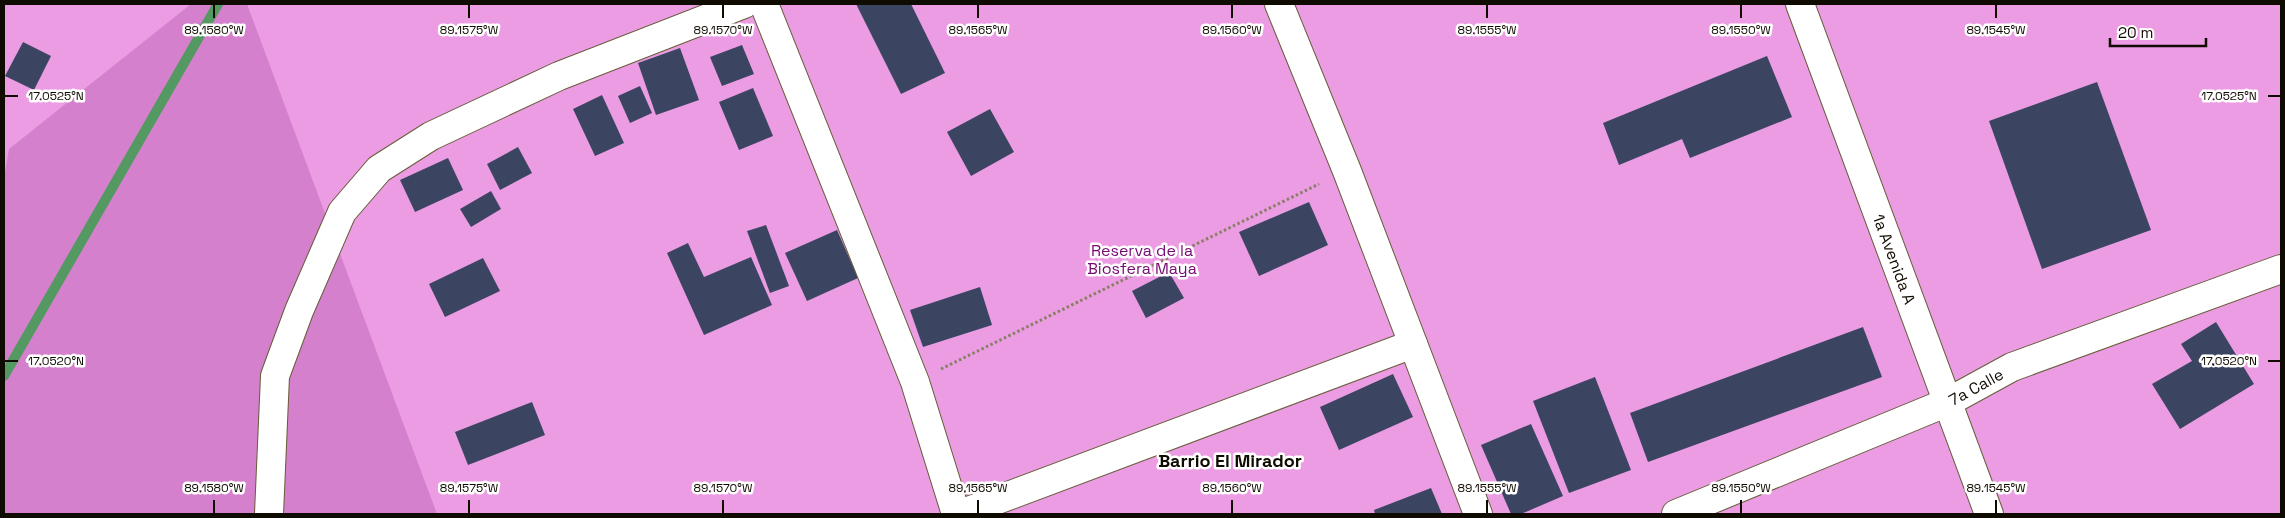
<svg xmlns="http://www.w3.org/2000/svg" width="2285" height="518" font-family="'Space Grotesk',sans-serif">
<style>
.green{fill:#eb9ce3}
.forest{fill:#d480cc}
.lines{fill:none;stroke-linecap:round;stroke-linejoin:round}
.stream{stroke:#559962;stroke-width:10}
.building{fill:#3b4562}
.minor-casing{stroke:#685c3a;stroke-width:30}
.path{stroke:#897f66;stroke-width:3;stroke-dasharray:2.5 2.5;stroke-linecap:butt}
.minor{stroke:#fff;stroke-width:28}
.ticks{fill:none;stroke:#100b01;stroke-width:2}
.labels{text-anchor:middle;stroke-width:5;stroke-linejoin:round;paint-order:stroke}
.park-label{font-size:16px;fill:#750a71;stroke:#fff}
.street-label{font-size:16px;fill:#100b01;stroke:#fff}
.neighbourhood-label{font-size:18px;font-weight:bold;fill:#100b01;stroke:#fff}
.ticks-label{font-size:12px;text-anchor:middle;fill:#100b01;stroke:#fff;stroke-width:5;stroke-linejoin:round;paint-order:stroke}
</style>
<rect width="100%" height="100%" fill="#f1e3bd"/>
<!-- green -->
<rect class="green" x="4" y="4" width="2277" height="510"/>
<!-- forest -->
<polygon class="forest" points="191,4 247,4 437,514 4,514 4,178 9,149"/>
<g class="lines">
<!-- stream -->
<polyline class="stream" points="4,376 218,4"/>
</g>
<!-- building -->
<g class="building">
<polygon points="856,4 911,4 945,73 901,94"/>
<polygon points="23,42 51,56 34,90 5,76"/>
<polygon points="742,45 754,74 722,86 710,57"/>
<polygon points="680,48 699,100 656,115 638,63"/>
<polygon points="1767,56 1792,117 1690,158 1682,139 1619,165 1603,123"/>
<polygon points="2097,82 2151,230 2042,269 1989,121"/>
<polygon points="640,86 652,113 630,123 618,96"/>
<polygon points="753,88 773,136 739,150 719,102"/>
<polygon points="602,95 624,143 595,156 573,109"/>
<polygon points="990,109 1014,152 971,176 947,132"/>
<polygon points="518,147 532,173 500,190 487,164"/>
<polygon points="448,158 463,190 415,212 400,180"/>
<polygon points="491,191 501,209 471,227 460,209"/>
<polygon points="1309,202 1328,245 1259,276 1239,232"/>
<polygon points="766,225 789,286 770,293 747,231"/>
<polygon points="837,230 858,278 807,301 785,253"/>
<polygon points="688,243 704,277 751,257 772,305 704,335 667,253"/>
<polygon points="483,258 500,291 445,317 429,284"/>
<polygon points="1169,272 1184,298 1146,318 1132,291"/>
<polygon points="980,287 992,325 923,347 910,310"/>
<polygon points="2216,322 2254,384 2180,429 2152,384 2192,361 2181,344"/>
<polygon points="1863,327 1882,377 1648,462 1630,413"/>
<polygon points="1393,374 1413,417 1339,450 1320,407"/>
<polygon points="1595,377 1631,470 1569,493 1533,401"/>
<polygon points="532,402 545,435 468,465 455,432"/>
<polygon points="1531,424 1563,496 1521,514 1511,514 1481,445"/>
<polygon points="1431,488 1442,514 1375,514 1374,510"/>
</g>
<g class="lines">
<!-- minor casing -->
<g class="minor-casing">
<g id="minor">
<polyline points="764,4 915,382 956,514"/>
<polyline points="1279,4 1347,171 1478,514"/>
<path id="s1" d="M1800,4l189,510"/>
<polyline points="269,514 275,376 299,311 342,212 379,169 431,136 559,76 744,4"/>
<polyline points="960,514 1413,344"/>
<path id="s2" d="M1676,514l272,-112 64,-35 269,-98"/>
</g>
</g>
<!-- path -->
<polyline class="path" points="941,369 1319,184"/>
<!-- minor -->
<use href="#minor" class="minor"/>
</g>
<!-- ticks -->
<path class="ticks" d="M214,5v13M469,5v13M723,5v13M978,5v13M1232,5v13M1487,5v13M1741,5v13M1996,5v13M5,96h13M2268,96h12M5,361h13M2268,361h12M214,500v13M469,500v13M723,500v13M978,500v13M1232,500v13M1487,500v13M1741,500v13M1996,500v13"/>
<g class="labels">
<!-- park labels -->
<g class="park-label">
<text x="1142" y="256">Reserva de la<tspan x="1142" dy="18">Biosfera Maya</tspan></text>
</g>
<!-- street labels -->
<g class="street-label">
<text dy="6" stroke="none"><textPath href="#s1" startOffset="272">1a Avenida A</textPath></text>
<text dy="6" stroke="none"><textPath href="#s2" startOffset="326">7a Calle</textPath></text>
</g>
<!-- neighbourhood labels -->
<g class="neighbourhood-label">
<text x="1230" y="467">Barrio El Mirador</text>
</g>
</g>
<g class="ticks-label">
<text x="214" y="34">89.1580°W</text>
<text x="469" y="34">89.1575°W</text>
<text x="723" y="34">89.1570°W</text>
<text x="978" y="34">89.1565°W</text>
<text x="1232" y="34">89.1560°W</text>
<text x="1487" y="34">89.1555°W</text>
<text x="1741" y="34">89.1550°W</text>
<text x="1996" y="34">89.1545°W</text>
<text x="56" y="100">17.0525°N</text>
<text x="2229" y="100">17.0525°N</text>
<text x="56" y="365">17.0520°N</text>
<text x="2229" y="365">17.0520°N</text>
<text x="214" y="492">89.1580°W</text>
<text x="469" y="492">89.1575°W</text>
<text x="723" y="492">89.1570°W</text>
<text x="978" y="492">89.1565°W</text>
<text x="1232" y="492">89.1560°W</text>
<text x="1487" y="492">89.1555°W</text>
<text x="1741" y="492">89.1550°W</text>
<text x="1996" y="492">89.1545°W</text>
</g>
<!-- border -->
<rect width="2285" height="518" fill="none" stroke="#100b01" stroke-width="10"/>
<!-- scale -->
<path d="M2110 38v8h96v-8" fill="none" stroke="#100b01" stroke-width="2.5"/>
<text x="2118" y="38" font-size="15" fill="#100b01" stroke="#ffffff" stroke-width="4" paint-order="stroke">20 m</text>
</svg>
